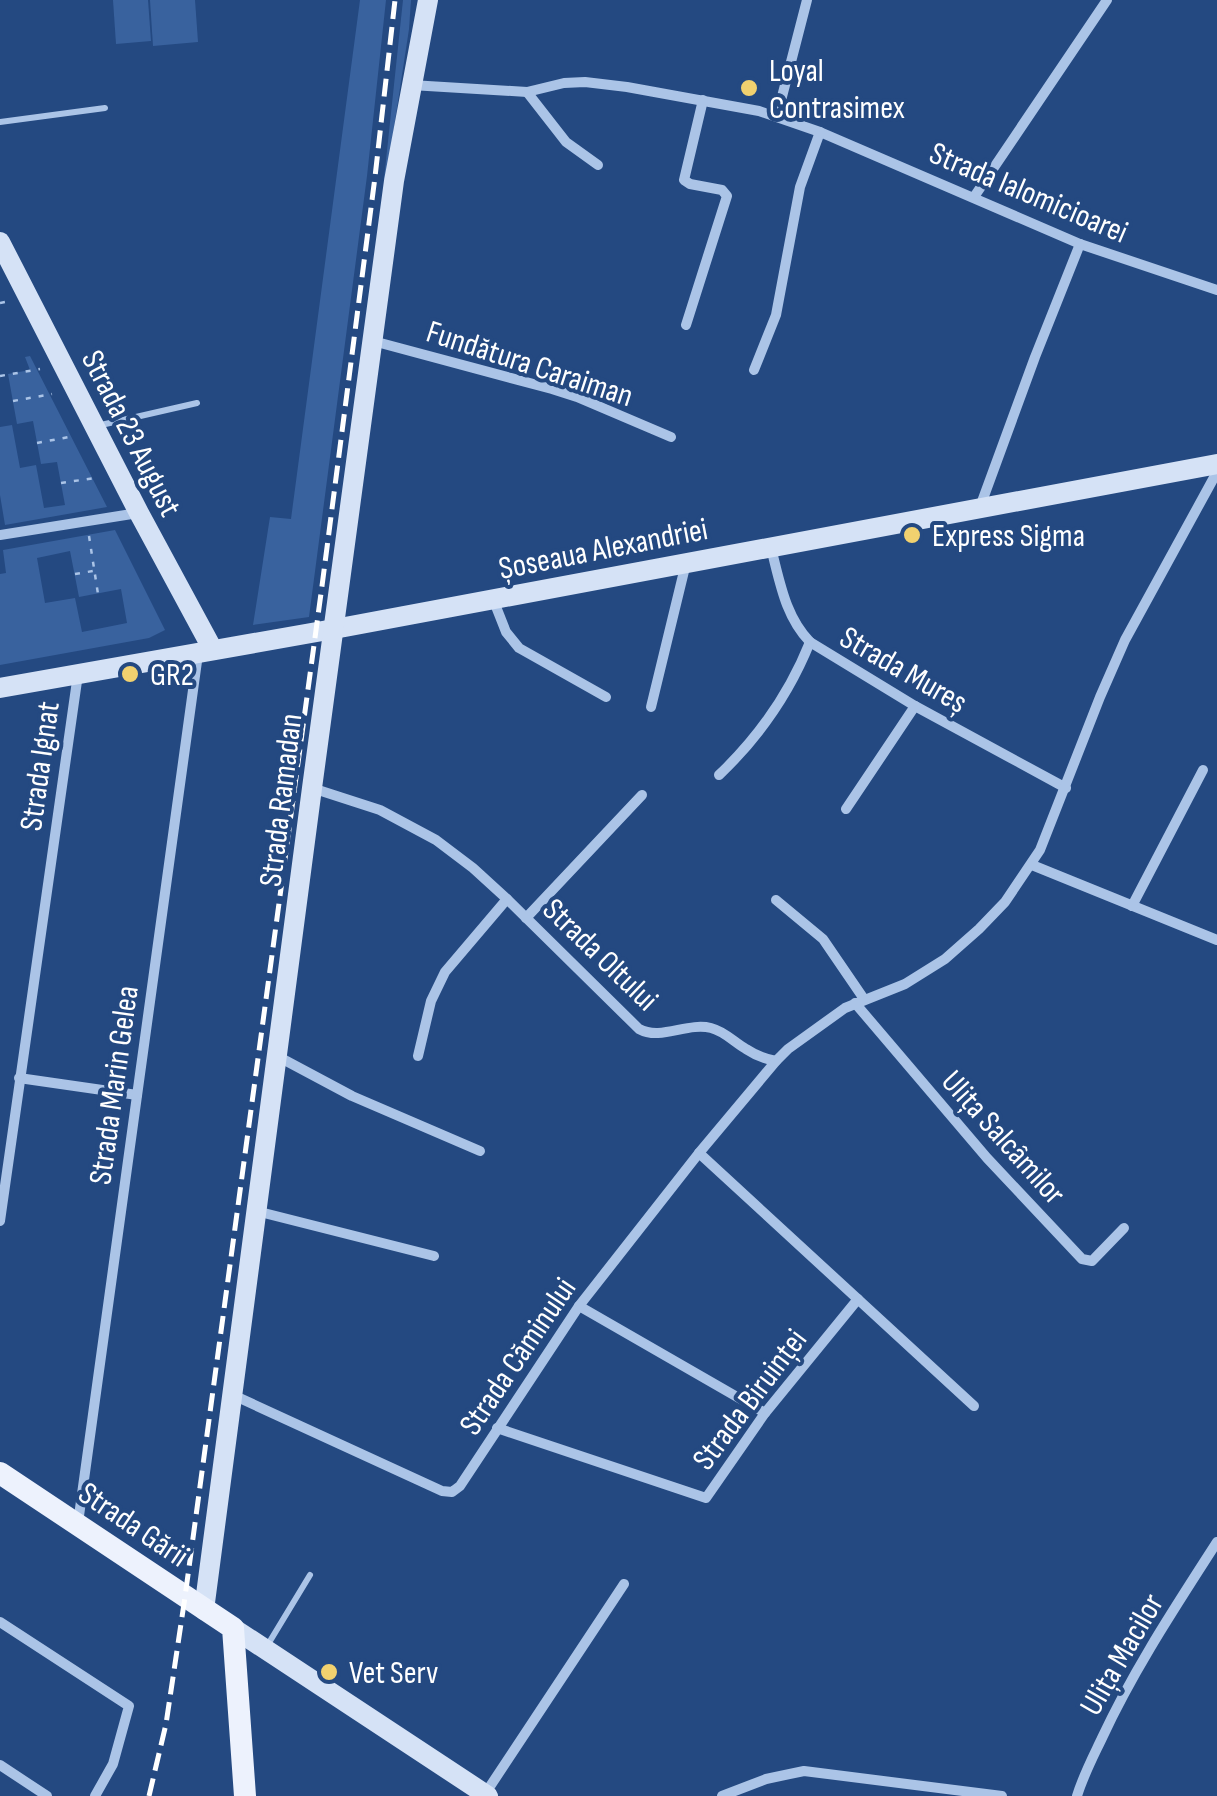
<svg xmlns="http://www.w3.org/2000/svg" width="1217" height="1796" font-family="'Sofia Sans Condensed',sans-serif">
<style>
.green{fill:#39629e;fill-rule:evenodd}
.lines{fill:none;stroke-linecap:round;stroke-linejoin:round}
.path{stroke:#abc4e7;stroke-width:2.5;stroke-dasharray:5 8;stroke-linecap:butt}
.lane{stroke:#abc4e7;stroke-width:6}
.street{stroke:#abc4e7;stroke-width:10}
.secondary{stroke:#d5e2f6;stroke-width:20}
.primary{stroke:#edf2fd;stroke-width:22}
.rail{stroke:#fff;stroke-width:5;stroke-dasharray:18 8;stroke-linecap:butt}
.poi-dot{fill:#f1d16f;stroke:#244981;stroke-width:4}
.labels{text-anchor:middle;stroke-width:8;stroke-linejoin:round;paint-order:stroke}
.poi-label{font-size:32px;fill:#fff;stroke:#244981;text-anchor:start}
.street-label{font-size:32px;fill:#fff;stroke:#244981}
</style>
<rect width="100%" height="100%" fill="#244981"/>
<!-- green -->
<g class="green">
<polygon points="113,0 148,0 151,41 116,44"/>
<polygon points="150,0 195,0 198,42 153,46"/>
<polygon points="360,0 386,0 367,176 309,617 253,625 270,517 291,519"/>
<polygon points="403,0 411,0 409,29 386,180 384,179"/>
<polygon points="30,356 107,507 5,525 0,495 0,427 12,425 20,468 36,465 44,508 65,505 57,462 41,464 33,421 17,424 8,374 30,370 25,357"/>
<path d="M115,530l50,100 -16,8 -149,27v-91l6,-1 -3,-23zM70,551l9,46 42,-8 6,34 -45,9 -7,-34 -30,5 -8,-45z"/>
</g>
<g class="lines">
<!-- path -->
<g class="path">
<polyline points="0,303 5,302"/>
<polyline points="0,376 40,369"/>
<polyline points="13,401 52,394"/>
<polyline points="37,443 74,436"/>
<polyline points="61,483 95,478"/>
<polyline points="89,536 98,594"/>
<polyline points="75,574 93,571"/>
</g>
<!-- lane -->
<g class="lane">
<polyline points="0,122 105,108"/>
<polyline points="101,425 197,403"/>
<polyline points="267,1646 310,1575"/>
</g>
<!-- street -->
<g class="street">
<polyline points="411,85 527,92 564,83 585,82 627,87 759,111 820,132 1080,244 1217,290"/>
<polyline points="527,92 566,142 598,165"/>
<polyline points="777,116 807,0"/>
<polyline points="974,197 1107,0"/>
<polyline points="686,325 727,196 722,190 690,184 684,180 703,100"/>
<polyline points="373,341 552,389 577,397 671,437"/>
<polyline points="754,370 776,315 800,187 820,132"/>
<polyline points="980,507 1035,357 1080,244"/>
<polyline points="0,535 138,513"/>
<path d="M771,548c9,34 14,68 39,94l105,64 151,82"/>
<polyline points="493,599 506,632 519,648 606,697"/>
<polyline points="651,707 686,563"/>
<path d="M719,775c39,-37 71,-83 91,-133"/>
<path d="M312,788l68,22 56,30 37,28 34,31 132,130c22,12 48,-7 72,-1 13,3 23,14 35,21 9,6 19,10 30,12"/>
<polyline points="846,809 915,706"/>
<polyline points="1032,865 1217,940"/>
<polyline points="776,900 823,939 864,999"/>
<polyline points="1132,906 1203,770"/>
<polyline points="526,918 642,795"/>
<polyline points="855,1003 987,1158 1082,1259 1092,1261 1124,1228"/>
<polyline points="277,1056 352,1096 480,1151"/>
<polyline points="418,1056 431,1001 445,972 507,899"/>
<polyline points="19,1078 137,1095"/>
<polyline points="699,1153 974,1406"/>
<polyline points="256,1211 434,1256"/>
<polyline points="0,1221 78,674"/>
<polyline points="579,1306 765,1413"/>
<polyline points="233,1395 442,1491 452,1492 460,1486 579,1306 699,1153 776,1061 788,1049 845,1008 905,984 945,959 979,929 1005,902 1040,850 1100,697 1125,640 1217,472"/>
<polyline points="497,1428 706,1498 765,1413 858,1299"/>
<polyline points="78,1523 198,654"/>
<polyline points="0,1622 129,1706 113,1764 95,1796"/>
<polyline points="0,1765 47,1796"/>
<polyline points="485,1794 624,1584"/>
<polyline points="722,1796 766,1779 804,1771 1002,1796"/>
<path d="M1077,1796c6,-20 16,-39 25,-58 32,-69 74,-132 115,-196"/>
</g>
<!-- secondary -->
<g class="secondary">
<polyline points="0,242 139,513 213,650"/>
<polyline points="0,688 345,627 1217,464"/>
<polyline points="204,1610 312,788 394,181 428,0"/>
<polyline points="233,1628 488,1796"/>
</g>
<!-- primary -->
<polyline class="primary" points="0,1473 233,1628 245,1796"/>
<!-- rail -->
<polyline class="rail" points="149,1796 166,1724 185,1597 322,586 375,177 395,0"/>
</g>
<!-- markers -->
<g class="poi-dot">
<circle cx="749" cy="88" r="10"/>
<circle cx="912" cy="535" r="10"/>
<circle cx="130" cy="674" r="10"/>
<circle cx="329" cy="1672" r="10"/>
</g>
<g class="labels">
<!-- poi labels -->
<g class="poi-label">
<text x="769" y="81">Loyal<tspan x="769" dy="37">Contrasimex</tspan></text>
<text x="932" y="546">Express Sigma</text>
<text x="150" y="685">GR2</text>
<text x="349" y="1683">Vet Serv</text>
</g>
<!-- street labels -->
<g class="street-label">
<text transform="translate(1029 192) rotate(23)" y="11">Strada Ialomicioarei</text>
<text transform="translate(530 363) rotate(18)" y="11">Fundătura Caraiman</text>
<text transform="translate(132 433) rotate(63)" y="11">Strada 23 August</text>
<text transform="translate(603 548) rotate(-11)" y="11">Șoseaua Alexandriei</text>
<text transform="translate(904 669) rotate(30)" y="11">Strada Mureș</text>
<text transform="translate(39 766) rotate(-82)" y="11">Strada Ignat</text>
<text transform="translate(280 800) rotate(-83)" y="11">Strada Ramadan</text>
<text transform="translate(601 954) rotate(44)" y="11">Strada Oltului</text>
<text transform="translate(113 1085) rotate(-82)" y="11">Strada Marin Gelea</text>
<text transform="translate(1004 1137) rotate(48)" y="11">Ulița Salcâmilor</text>
<text transform="translate(517 1356) rotate(-56)" y="11">Strada Căminului</text>
<text transform="translate(749 1399) rotate(-53)" y="11">Strada Biruinței</text>
<text transform="translate(134 1524) rotate(34)" y="11">Strada Gării</text>
<text transform="translate(1121 1654) rotate(-60)" y="11">Ulița Macilor</text>
</g>
</g>
</svg>
